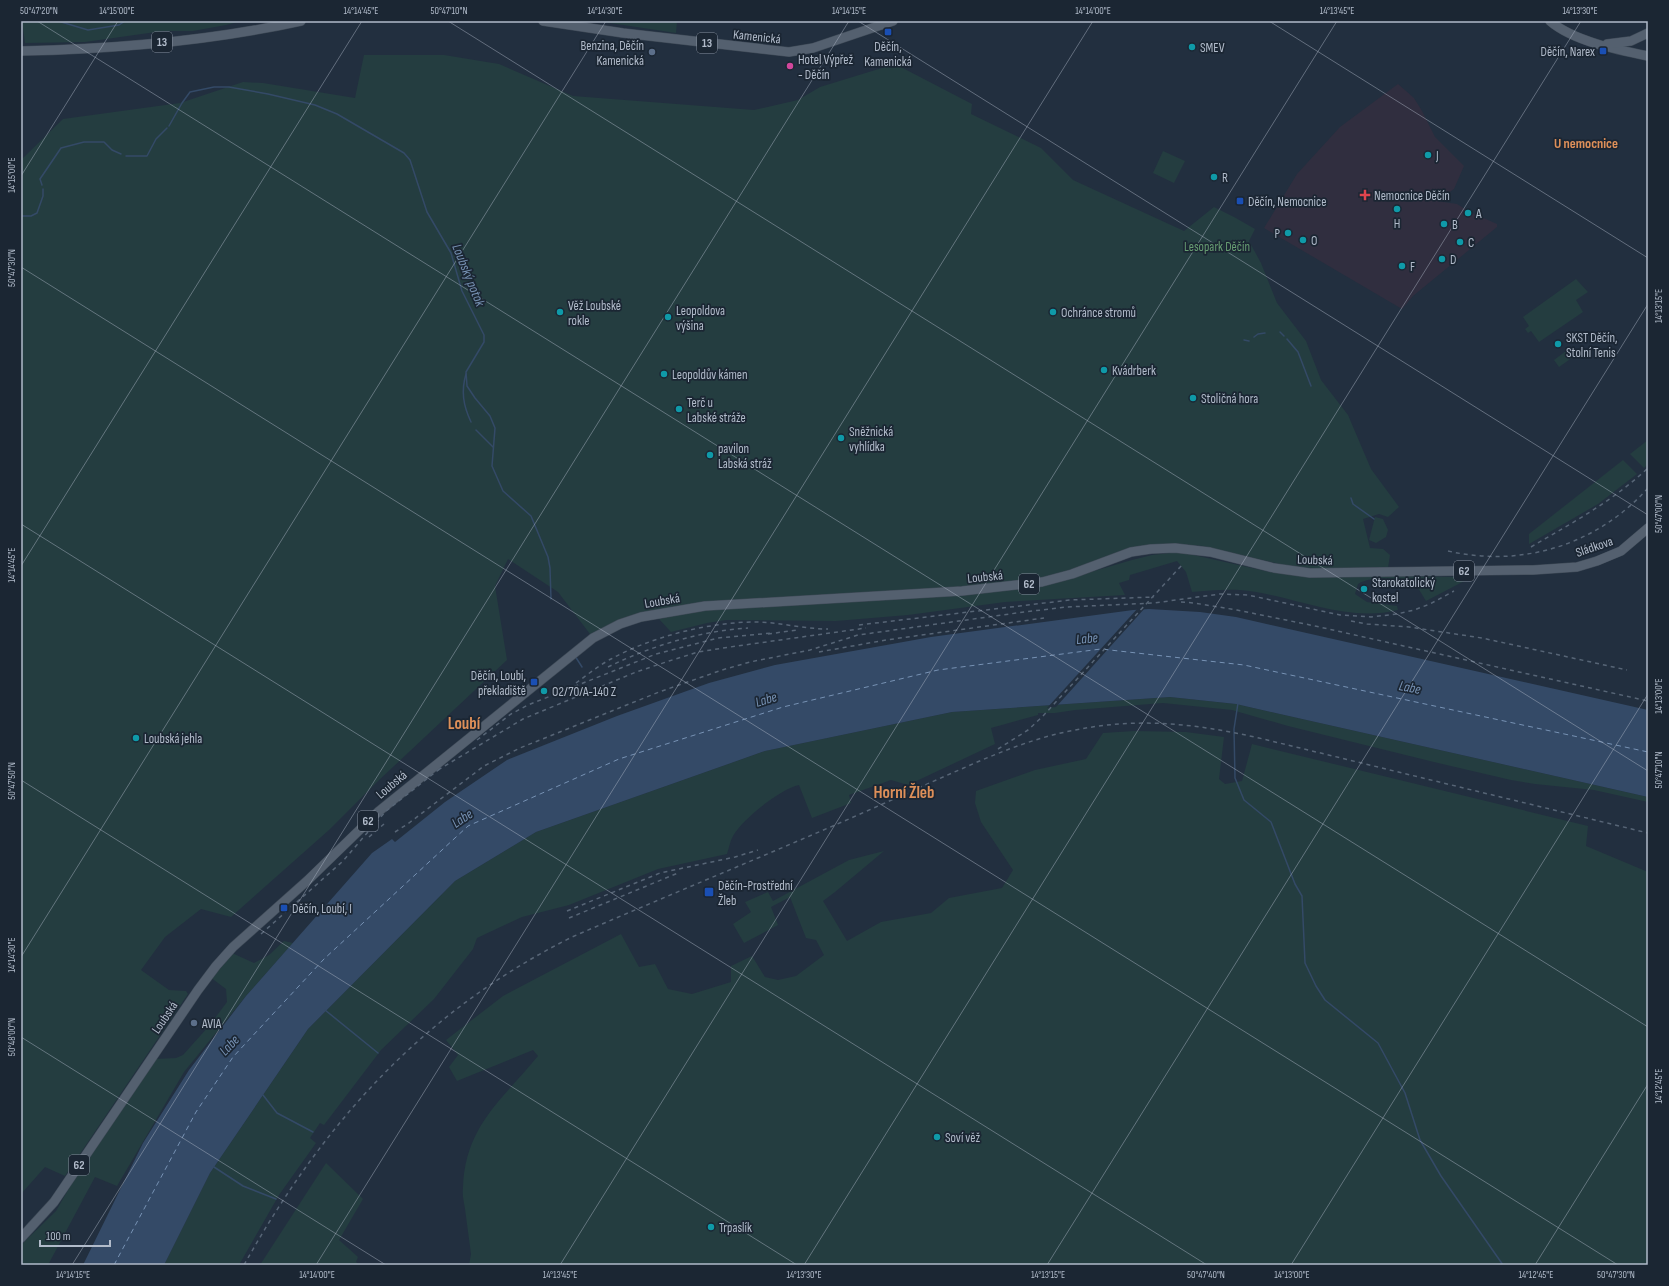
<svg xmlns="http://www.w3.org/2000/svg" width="1669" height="1286" font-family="'Sofia Sans Condensed',sans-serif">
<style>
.medical{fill:#302e3f}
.green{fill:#243d40}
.water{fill:#344a67}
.pier{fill:#222f3f}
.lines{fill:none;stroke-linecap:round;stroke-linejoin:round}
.stream{stroke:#344a67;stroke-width:1.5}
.ferry{stroke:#7792b4;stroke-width:1;stroke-dasharray:5 4;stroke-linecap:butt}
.major-casing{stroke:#3f4a57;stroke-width:10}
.major{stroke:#54606f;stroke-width:9}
.rail{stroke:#576576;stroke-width:1.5;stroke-dasharray:4 4;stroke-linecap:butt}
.ticks{fill:none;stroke:#b1bbca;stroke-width:1;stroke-opacity:0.45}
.transit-dot{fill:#1a4fb4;stroke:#1b2633;stroke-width:1.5}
.culture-dot{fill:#0f9aa8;stroke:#1b2633;stroke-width:1.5}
.service-dot{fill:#5c6f8a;stroke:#1b2633;stroke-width:1.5}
.hotel-dot{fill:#d1479c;stroke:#1b2633;stroke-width:1.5}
.health-dot{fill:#e0444e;stroke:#1b2633;stroke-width:1.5}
.labels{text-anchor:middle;stroke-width:3.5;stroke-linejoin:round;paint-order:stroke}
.shield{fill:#1b2633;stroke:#848e9d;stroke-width:1}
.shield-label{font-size:12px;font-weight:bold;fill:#b1bbca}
.street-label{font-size:13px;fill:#b1bbca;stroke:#1b2633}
.poi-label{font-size:13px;fill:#b1bbca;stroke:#1b2633;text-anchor:start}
.park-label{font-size:13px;fill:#679d72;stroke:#1b2633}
.neighbourhood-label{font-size:14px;font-weight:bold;fill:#dd8f59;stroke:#1b2633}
.water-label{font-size:14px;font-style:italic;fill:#7792b4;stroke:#1b2633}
.district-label{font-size:17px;font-weight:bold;fill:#dd8f59;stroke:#1b2633}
.neatline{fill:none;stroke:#b1bbca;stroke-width:1.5}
.ticks-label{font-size:10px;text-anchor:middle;fill:#b1bbca}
</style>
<rect width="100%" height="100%" fill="#222f3f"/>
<!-- medical -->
<polygon class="medical" points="1398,84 1414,98 1422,111 1435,137 1464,166 1454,189 1437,201 1457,204 1470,212 1497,224 1497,227 1413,296 1402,309 1264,228 1297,174 1340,127"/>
<!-- green -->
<g class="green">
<polygon points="22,21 242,21 226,25 193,31 163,31 85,42 25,43"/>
<polygon points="597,21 677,21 676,33"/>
<polygon points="364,55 444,55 499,64 573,96 754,110 798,100 820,87 895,64 972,104 971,114 1041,148 1073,180 1184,231 1214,207 1234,217 1255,229 1249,241 1261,263 1277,303 1306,341 1321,380 1348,415 1371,469 1399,507 1388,517 1379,514 1363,519 1370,548 1383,549 1390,555 1388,568 1318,569 1284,565 1203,546 1178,544 1158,545 1039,580 631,616 590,634 558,592 508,559 495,586 507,660 377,782 329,830 231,917 201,909 165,937 141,970 169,990 186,991 188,994 65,1176 45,1167 21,1194 21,160 63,119 180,103 243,82 263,83 355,98"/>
<polygon points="1163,151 1185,161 1174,183 1153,173"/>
<polygon points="1576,279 1588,292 1576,300 1583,312 1539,342 1531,331 1528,333 1525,329 1529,326 1523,317"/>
<polygon points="1570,348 1576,355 1559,367 1554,360"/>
<polygon points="1648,440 1648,464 1644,468 1630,454"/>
<polygon points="1623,460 1637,474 1598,504 1529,544 1529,534"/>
<polygon points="1375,517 1383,519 1388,530 1386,537 1376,543 1369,540"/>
<path d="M1180,552l90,20 92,4 110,1 -46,24 -11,-18c-17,-3 -41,-9 -57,1l-3,10 12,8 30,4 1,4c-48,12 -95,-10 -142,-18 -21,-4 -43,-2 -64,0l-6,-20 -9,-11 -47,14 -1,5 -10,3 6,12 -120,7 -97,13 -72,6 -110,-1 -19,3 -36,9 -12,-13 48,-10 251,-14 81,-8 93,-27 20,-5z"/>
<path d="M1170,697l66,7 412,93v5l-54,-12 -59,-6 -24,-4 -73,-17 -150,-37 -56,-16 -69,-7 -88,7 -20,3h-17v2l-47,13 4,16 -87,41 -17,-5 -42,15 2,8 -39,15 -13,-33c-19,4 -56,34 -66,51 -3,5 -4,12 -6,18l-69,15 -89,36 -47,12 -45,21 -4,11 -39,50 -53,51 -57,75 -4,-2 -10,15 6,5 -37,52 -40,70h-75l46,-92 98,-144 147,-148 81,-49 229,-81 187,-39z"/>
<path d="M1134,731l52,1 38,5 -5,42 6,5 17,-3 10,-37 336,82 -2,20 62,26v393h-1179l2,-11c-2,-15 -4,-30 -6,-45 -1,-7 -3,-14 -2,-21 2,-62 39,-88 75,-132l-5,-6 -76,31 -8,-14 9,-12 -12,-15 57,-44 118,-62 18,33 16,-3 13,25 24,5 39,-12v-16l21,-10 13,21 13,3 18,-4 28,-21 -8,-15 -10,-2 -16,-41 -19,10 7,18 -34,18 -11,-19 18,-12 -6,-10 23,-10 5,9 76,-41 35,-9 -49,41 -12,9 24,40 34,-19 50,-9 18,-15 53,-10 11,-18 -32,-48 -6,-19 1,-12 59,-21 51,-11 17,-26z"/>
<polygon points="284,941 293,943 246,996 184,1072 117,1186 95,1177 48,1265 25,1265 21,1261 21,1245 56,1211 72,1183 155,1059 176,1058 183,1055 209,1026 227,1002 226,989 210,977 232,953 254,963 269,955"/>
<polygon points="326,1163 363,1199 339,1240 358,1257 356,1262 360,1265 260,1265"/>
</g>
<!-- water -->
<polygon class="water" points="1149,609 1200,612 1236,617 1648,710 1648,797 1236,704 1170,697 952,712 765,751 536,832 455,881 308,1029 210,1173 164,1265 83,1265 143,1143 189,1070 246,996 372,853 392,839 395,842 445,802 507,760 617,716 709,683 775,665 931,637 1133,610"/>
<!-- pier -->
<polygon class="pier" points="1138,608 1145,608 1056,707 1047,708"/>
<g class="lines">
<!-- stream -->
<g class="stream">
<polyline points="58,21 88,30 119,25 125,21"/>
<polyline points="169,126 182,103 190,92 214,87 229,87 268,94 315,105 337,114 404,153 410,160 427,212 451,253 462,291 484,335 484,342 466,372 467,386 475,398 490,416 495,428 492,466 503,491 531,516 548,557 550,568 551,599"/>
<polyline points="126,156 147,156 156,139 167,128"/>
<polyline points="42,185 40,179 61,148 84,142 104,142 112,150 121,154"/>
<polyline points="21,216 31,216 37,213 43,196 43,189"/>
<polyline points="1280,332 1284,336"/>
<polyline points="1254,337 1258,334 1265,333"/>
<polyline points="1287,339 1298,352 1311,386"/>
<polyline points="1244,340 1249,341"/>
<path d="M466,374c-5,17 -3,31 5,48"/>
<polyline points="476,430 493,447"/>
<polyline points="1351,498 1353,504 1374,519"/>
<polyline points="575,656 582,667"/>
<polyline points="1238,703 1234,729 1235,778 1244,800 1271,822 1295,884 1302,896 1305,963 1316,986 1325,1000 1378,1043 1405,1093 1420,1140 1441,1176 1503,1265"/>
<polyline points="325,1010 378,1053"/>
<polyline points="263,1095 277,1113 313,1132"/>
<polyline points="214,1167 243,1186 276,1199"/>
</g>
<!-- ferry -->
<polyline class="ferry" points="114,1265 196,1112 233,1057 324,959 468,826 619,759 783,707 938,670 1101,649 1244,665 1648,752"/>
<!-- major casing -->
<g class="major-casing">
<g id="major">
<polyline points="543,21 623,33 789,52 813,48 893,21"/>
<path d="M1550,21c23,20 68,29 98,35"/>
<polyline points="1607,44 1631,41 1648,33"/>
<path d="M21,51c94,-2 189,-10 280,-30"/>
<polyline points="21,1238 54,1202 198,990 216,966 233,947 308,880 378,812 593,638 620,624 641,617 705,606 962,591 1042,582 1072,574 1131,552 1151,549 1175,548 1210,552 1274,568 1310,573 1533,570 1577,567 1597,561 1621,551 1648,528"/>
</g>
</g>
<!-- major -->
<use href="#major" class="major"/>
<!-- rail -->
<g class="rail">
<path d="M1531,547c41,-24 82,-46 117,-79"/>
<path d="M1448,551c74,17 149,-6 200,-63"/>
<polyline points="1181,602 1194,603 1237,610 1315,626 1648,701"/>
<polyline points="1351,621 1367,624 1409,627 1482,638 1627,670"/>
<polyline points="859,625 1070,600 1154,597"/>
<polyline points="768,634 797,630"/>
<polyline points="819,652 886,640 1044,618"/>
<path d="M608,667c43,-21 92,-36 140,-39"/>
<path d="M576,683c11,-8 22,-17 35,-24 40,-22 98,-37 144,-37 24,0 48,7 73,7"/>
<polyline points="477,740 511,714 528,705 656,654 718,638 772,633"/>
<polyline points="998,749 1028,730 1043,716 1182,565"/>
<polyline points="438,770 523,719 636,672 669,661 698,652 730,647 866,628"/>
<polyline points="395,832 409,823 484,766 520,748 659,692 722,670 750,662 810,650 858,635 1024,612 1067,607 1154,603 1220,594 1248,595 1340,615 1371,617 1397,614 1414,610 1430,604 1454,591"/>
<polyline points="369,837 384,824"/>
<polyline points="567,911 660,873 735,857 758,850"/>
<polyline points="569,918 678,873"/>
<polyline points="261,934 343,861 386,811 442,767"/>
<path d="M244,1265c80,-143 180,-254 328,-328 90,-39 180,-76 270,-115 39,-17 78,-35 117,-52 36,-16 72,-31 111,-39 66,-14 123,-8 189,7l389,95"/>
</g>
</g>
<!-- ticks -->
<path class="ticks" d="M37,21l1611,1006M448,21l1200,750M858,21l790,494M1269,21l379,237M21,176l97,-155M21,267l1597,998M21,524l1186,741M21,566l341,-545M21,780l776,485M21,957l585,-936M21,1037l365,228M72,1265l777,-1244M316,1265l777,-1244M560,1265l777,-1244M804,1265l777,-1244M1047,1265l601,-961M1291,1265l357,-571M1535,1265l113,-181"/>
<!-- markers -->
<g class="transit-dot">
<rect x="884" y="28" width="8" height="8" rx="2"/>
<rect x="1599" y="47" width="8" height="8" rx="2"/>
<rect x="1236" y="197" width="8" height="8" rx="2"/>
<rect x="530" y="678" width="8" height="8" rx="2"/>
<rect x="704" y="887" width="10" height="10" rx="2"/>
<rect x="280" y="904" width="8" height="8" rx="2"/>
</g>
<g class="culture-dot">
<circle cx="1192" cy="47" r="4"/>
<circle cx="1428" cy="155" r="4"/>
<circle cx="1214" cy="177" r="4"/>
<circle cx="1397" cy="209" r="4"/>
<circle cx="1468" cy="213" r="4"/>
<circle cx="1444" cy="224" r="4"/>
<circle cx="1288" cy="233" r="4"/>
<circle cx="1303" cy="240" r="4"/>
<circle cx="1460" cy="242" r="4"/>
<circle cx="1442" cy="259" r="4"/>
<circle cx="1402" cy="266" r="4"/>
<circle cx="560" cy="312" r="4"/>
<circle cx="1053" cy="312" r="4"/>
<circle cx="668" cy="317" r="4"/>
<circle cx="1558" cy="344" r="4"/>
<circle cx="1104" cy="370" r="4"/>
<circle cx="664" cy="374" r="4"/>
<circle cx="1193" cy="398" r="4"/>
<circle cx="679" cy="409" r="4"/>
<circle cx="841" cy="438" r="4"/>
<circle cx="710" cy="455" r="4"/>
<circle cx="1364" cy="589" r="4"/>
<circle cx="544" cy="691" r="4"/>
<circle cx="136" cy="738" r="4"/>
<circle cx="937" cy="1137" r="4"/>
<circle cx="711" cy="1227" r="4"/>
</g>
<g class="service-dot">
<circle cx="652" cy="52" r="4"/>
<circle cx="194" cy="1023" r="4"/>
</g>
<circle class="hotel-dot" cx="790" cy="66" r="4"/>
<path class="health-dot" d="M1363 189h4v4h4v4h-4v4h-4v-4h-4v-4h4z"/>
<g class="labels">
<!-- shield labels -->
<g class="shield">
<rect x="152" y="32" width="20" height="20" rx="3"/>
<rect x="697" y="33" width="20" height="20" rx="3"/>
<rect x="1454" y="561" width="20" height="20" rx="3"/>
<rect x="1019" y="574" width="20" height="20" rx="3"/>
<rect x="358" y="811" width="20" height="20" rx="3"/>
<rect x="69" y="1155" width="20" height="20" rx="3"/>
</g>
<g class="shield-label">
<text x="162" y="46">13</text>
<text x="707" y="47">13</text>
<text x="1464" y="575">62</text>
<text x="1029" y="588">62</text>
<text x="368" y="825">62</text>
<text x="79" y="1169">62</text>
</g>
<!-- street labels -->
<g class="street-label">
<text transform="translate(757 36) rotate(6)" y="5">Kamenická</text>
<text transform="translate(1594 546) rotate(-19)" y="5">Sládkova</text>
<text transform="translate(1315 559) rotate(2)" y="5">Loubská</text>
<text transform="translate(985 576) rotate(-6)" y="5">Loubská</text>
<text transform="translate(662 600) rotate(-10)" y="5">Loubská</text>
<text transform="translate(391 784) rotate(-40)" y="5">Loubská</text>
<text transform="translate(164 1017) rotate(-56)" y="5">Loubská</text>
</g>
<!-- poi labels -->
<g class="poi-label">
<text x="644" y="50" text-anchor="end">Benzina, Děčín<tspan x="644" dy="15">Kamenická</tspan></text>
<text x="888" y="51" text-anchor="middle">Děčín,<tspan x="888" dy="15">Kamenická</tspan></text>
<text x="1200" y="52">SMEV</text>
<text x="1595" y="56" text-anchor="end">Děčín, Narex</text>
<text x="798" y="64">Hotel Výpřež<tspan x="798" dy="15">- Děčín</tspan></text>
<text x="1436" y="160">J</text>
<text x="1222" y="182">R</text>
<text x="1374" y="200">Nemocnice Děčín</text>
<text x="1248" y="206">Děčín, Nemocnice</text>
<text x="1476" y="218">A</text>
<text x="1397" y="228" text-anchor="middle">H</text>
<text x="1452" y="229">B</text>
<text x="1280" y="238" text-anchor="end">P</text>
<text x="1311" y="245">O</text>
<text x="1468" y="247">C</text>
<text x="1450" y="264">D</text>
<text x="1410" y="271">F</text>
<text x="568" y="310">Věž Loubské<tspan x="568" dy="15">rokle</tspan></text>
<text x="676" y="315">Leopoldova<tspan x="676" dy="15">výšina</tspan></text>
<text x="1061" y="317">Ochránce stromů</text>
<text x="1566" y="342">SKST Děčín,<tspan x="1566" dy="15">Stolní Tenis</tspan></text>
<text x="1112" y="375">Kvádrberk</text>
<text x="672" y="379">Leopoldův kámen</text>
<text x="1201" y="403">Stoličná hora</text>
<text x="687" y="407">Terč u<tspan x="687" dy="15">Labské stráže</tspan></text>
<text x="849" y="436">Sněžnická<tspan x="849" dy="15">vyhlídka</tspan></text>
<text x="718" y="453">pavilon<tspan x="718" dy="15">Labská stráž</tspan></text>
<text x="1372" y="587">Starokatolický<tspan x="1372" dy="15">kostel</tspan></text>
<text x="526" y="680" text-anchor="end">Děčín, Loubí,<tspan x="526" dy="15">překladiště</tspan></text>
<text x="552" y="696">O2/70/A-140 Z</text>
<text x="144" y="743">Loubská jehla</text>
<text x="718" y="890">Děčín-Prostřední<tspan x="718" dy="15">Žleb</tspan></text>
<text x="292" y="913">Děčín, Loubí, I</text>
<text x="202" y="1028">AVIA</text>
<text x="945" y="1142">Soví věž</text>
<text x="719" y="1232">Trpaslík</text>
</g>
<!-- park labels -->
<g class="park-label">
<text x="1217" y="251">Lesopark Děčín</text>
</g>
<!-- neighbourhood labels -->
<g class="neighbourhood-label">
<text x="1586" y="148">U nemocnice</text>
</g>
<!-- water labels -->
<g class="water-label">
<text transform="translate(469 275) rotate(68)" y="5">Loubský potok</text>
<text transform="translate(1087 638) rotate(-5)" y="5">Labe</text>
<text transform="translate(1410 687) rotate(12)" y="5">Labe</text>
<text transform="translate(766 699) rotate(-17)" y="5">Labe</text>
<text transform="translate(462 818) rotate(-34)" y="5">Labe</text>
<text transform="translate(229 1045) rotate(-47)" y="5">Labe</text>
</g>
<!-- district labels -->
<g class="district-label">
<text x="464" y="729">Loubí</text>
<text x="904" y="798">Horní Žleb</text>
</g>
</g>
<!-- border -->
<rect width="1669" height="1286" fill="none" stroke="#1b2633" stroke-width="44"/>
<!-- scale -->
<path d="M40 1240v6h70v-6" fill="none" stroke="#b1bbca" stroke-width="2"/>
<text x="46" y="1240" font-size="12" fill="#b1bbca" stroke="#1b2633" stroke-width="3" paint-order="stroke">100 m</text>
<rect x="22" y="22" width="1625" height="1242" class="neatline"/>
<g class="ticks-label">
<text x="39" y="14">50°47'20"N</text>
<text x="117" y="14">14°15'00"E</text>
<text x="361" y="14">14°14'45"E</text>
<text x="449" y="14">50°47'10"N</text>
<text x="605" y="14">14°14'30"E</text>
<text x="849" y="14">14°14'15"E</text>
<text x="1093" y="14">14°14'00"E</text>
<text x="1337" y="14">14°13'45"E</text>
<text x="1580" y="14">14°13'30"E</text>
<text transform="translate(11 175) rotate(-90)" y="4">14°15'00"E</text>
<text transform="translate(11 268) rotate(-90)" y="4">50°47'30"N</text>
<text transform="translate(1658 306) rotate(-90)" y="4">14°13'15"E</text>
<text transform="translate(1658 514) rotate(-90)" y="4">50°47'00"N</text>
<text transform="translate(11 565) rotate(-90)" y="4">14°14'45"E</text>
<text transform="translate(1658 696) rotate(-90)" y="4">14°13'00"E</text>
<text transform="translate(1658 770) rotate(-90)" y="4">50°47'10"N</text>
<text transform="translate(11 781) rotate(-90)" y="4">50°47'50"N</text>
<text transform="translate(11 955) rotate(-90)" y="4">14°14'30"E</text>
<text transform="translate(11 1037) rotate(-90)" y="4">50°48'00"N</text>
<text transform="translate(1658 1086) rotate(-90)" y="4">14°12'45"E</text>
<text x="73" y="1278">14°14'15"E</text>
<text x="317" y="1278">14°14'00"E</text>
<text x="560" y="1278">14°13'45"E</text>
<text x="804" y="1278">14°13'30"E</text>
<text x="1048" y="1278">14°13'15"E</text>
<text x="1206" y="1278">50°47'40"N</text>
<text x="1292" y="1278">14°13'00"E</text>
<text x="1536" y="1278">14°12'45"E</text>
<text x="1616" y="1278">50°47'30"N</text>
</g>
</svg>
